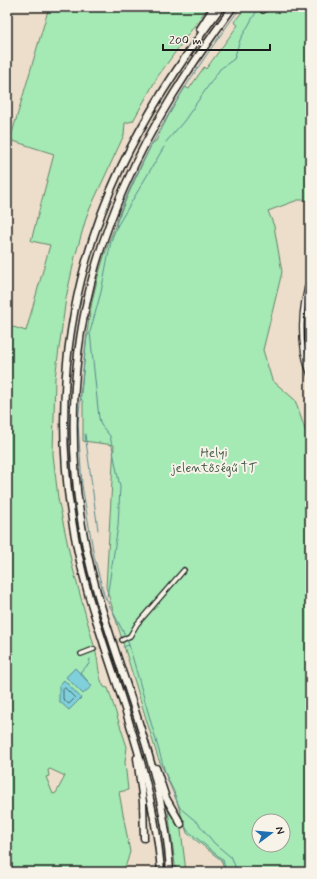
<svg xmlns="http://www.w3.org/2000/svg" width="317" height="879" font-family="Mynerve,sans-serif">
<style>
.green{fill:#a5e9b4;stroke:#608268;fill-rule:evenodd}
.water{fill:#80d0dc;stroke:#58888f}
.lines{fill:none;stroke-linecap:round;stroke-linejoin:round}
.shore{stroke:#446469;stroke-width:1}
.stream{stroke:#58888f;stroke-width:1}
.street-tunnel{stroke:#c3b7a8;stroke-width:3.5;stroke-dasharray:3.5 2;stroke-linecap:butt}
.street-casing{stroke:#1c1c1c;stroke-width:6}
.highway-casing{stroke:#1c1c1c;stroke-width:9}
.street{stroke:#f7f3e8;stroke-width:3.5}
.highway{stroke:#f7f3e8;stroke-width:6}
.labels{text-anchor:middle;stroke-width:4;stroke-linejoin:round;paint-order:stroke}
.park-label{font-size:13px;fill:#455a4a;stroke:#f7f3e8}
</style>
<rect width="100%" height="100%" fill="#eddecb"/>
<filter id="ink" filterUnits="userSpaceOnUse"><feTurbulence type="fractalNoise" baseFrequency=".025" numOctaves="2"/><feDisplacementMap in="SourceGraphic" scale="8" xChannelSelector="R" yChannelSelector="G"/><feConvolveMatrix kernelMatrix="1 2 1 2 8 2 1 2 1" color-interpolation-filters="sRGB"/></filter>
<g filter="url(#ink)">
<!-- green -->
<g class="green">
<path d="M49,7h159l-50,69 -25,45 -8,2 -1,12 -37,80 -12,42 -9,41 -11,80 -2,76 5,44 14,67 24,88c3,12 2,23 8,34l4,1 19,59 -2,15 3,28 -9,2 11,60 -4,13 -6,7h-113v-547l19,6 24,-86 -19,-4 23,-87 -44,-14zM50,769l15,7 -9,17 -3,1 -7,-17 3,-1 -1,-6z"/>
<path d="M246,7h64v198l-1,-5h-11l-30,11 6,15 8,46 -19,78 9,30 23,20 15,44v428h-85l-4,-12 -34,-27 -13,-41 -16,-34 -52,-171 8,-142 -31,-4v-39l-3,-5c4,-33 6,-67 13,-100 12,-55 35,-103 59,-154l4,-2c8,-18 18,-36 29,-54l4,2 15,-22 2,2 32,-44 -4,-3zM259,821h24v24h-24z"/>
<polygon points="168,810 181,830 186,872 176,872"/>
</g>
<!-- water -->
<g class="water">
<polygon points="75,668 92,686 83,694 66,677"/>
<polygon points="64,680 81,698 69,710 59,701 59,686"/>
</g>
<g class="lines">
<!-- shore -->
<polygon class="shore" points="65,688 75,698 69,704 63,699 63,690"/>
<!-- stream -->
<g class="stream">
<polyline points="166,142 184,121 220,69 234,59 240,40 259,7"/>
<path d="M117,227l-1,-5c30,-78 75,-148 125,-215"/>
<polyline points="89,333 87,337 85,353 78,423 82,485 94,556 104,595 126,637"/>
<polyline points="305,350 310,285"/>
<polyline points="85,434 98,530"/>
<polyline points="107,597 118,526 120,487 110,436 101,425 99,418 90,332 101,292 111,241 116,228 164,147"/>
<polyline points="129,645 167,779 180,808 198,823 214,843 232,858 237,872"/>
<polyline points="123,647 129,645 127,640"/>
<polyline points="90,659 89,664 80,672 91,685"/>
<polyline points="182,819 187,830 223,860 226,872"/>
</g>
<!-- street-tunnel -->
<polyline class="street-tunnel" points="94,649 122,640"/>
<!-- street casing -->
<g class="street-casing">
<g id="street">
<polyline points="263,11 264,7"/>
<path d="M310,277c-10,30 -12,69 0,98"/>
<polyline points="310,309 307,348 310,364"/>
<polyline points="122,640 130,636 137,624 184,570"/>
<polyline points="81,654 94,649"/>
</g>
</g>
<!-- highway casing -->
<g class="highway-casing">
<g id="highway">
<polyline points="200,29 214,7"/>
<polyline points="137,758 143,802 144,838"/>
<polyline points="156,768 166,798 181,824"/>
<path d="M161,872c-7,-96 -45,-184 -72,-275 -41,-145 -32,-293 32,-430 27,-57 62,-109 100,-160"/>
<path d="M170,872c-5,-97 -47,-188 -73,-280 -38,-133 -30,-277 27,-404 28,-65 67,-124 109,-181"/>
</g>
</g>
<!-- street -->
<use href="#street" class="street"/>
<!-- highway -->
<use href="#highway" class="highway"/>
</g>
</g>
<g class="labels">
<!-- park labels -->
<g class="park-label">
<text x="214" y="457">Helyi<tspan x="214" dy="15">jelentőségű TT</tspan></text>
</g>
</g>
<!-- margin -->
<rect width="317" height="879" fill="none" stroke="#f7f3e8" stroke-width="24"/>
<rect x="12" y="12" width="293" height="855" fill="none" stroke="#1c1c1c" stroke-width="1.5" filter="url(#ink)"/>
<!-- north arrow -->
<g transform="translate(271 833) rotate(74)"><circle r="19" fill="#f7f3e8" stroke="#9f9d96"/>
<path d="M0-3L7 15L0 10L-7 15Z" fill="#1f6fb2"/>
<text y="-6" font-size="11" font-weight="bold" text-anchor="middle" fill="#1c1c1c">N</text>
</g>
<!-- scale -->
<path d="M163 44v6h107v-6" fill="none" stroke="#1c1c1c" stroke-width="2"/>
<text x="169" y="44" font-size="12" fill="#1c1c1c" stroke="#f7f3e8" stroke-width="3" paint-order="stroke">200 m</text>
</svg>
